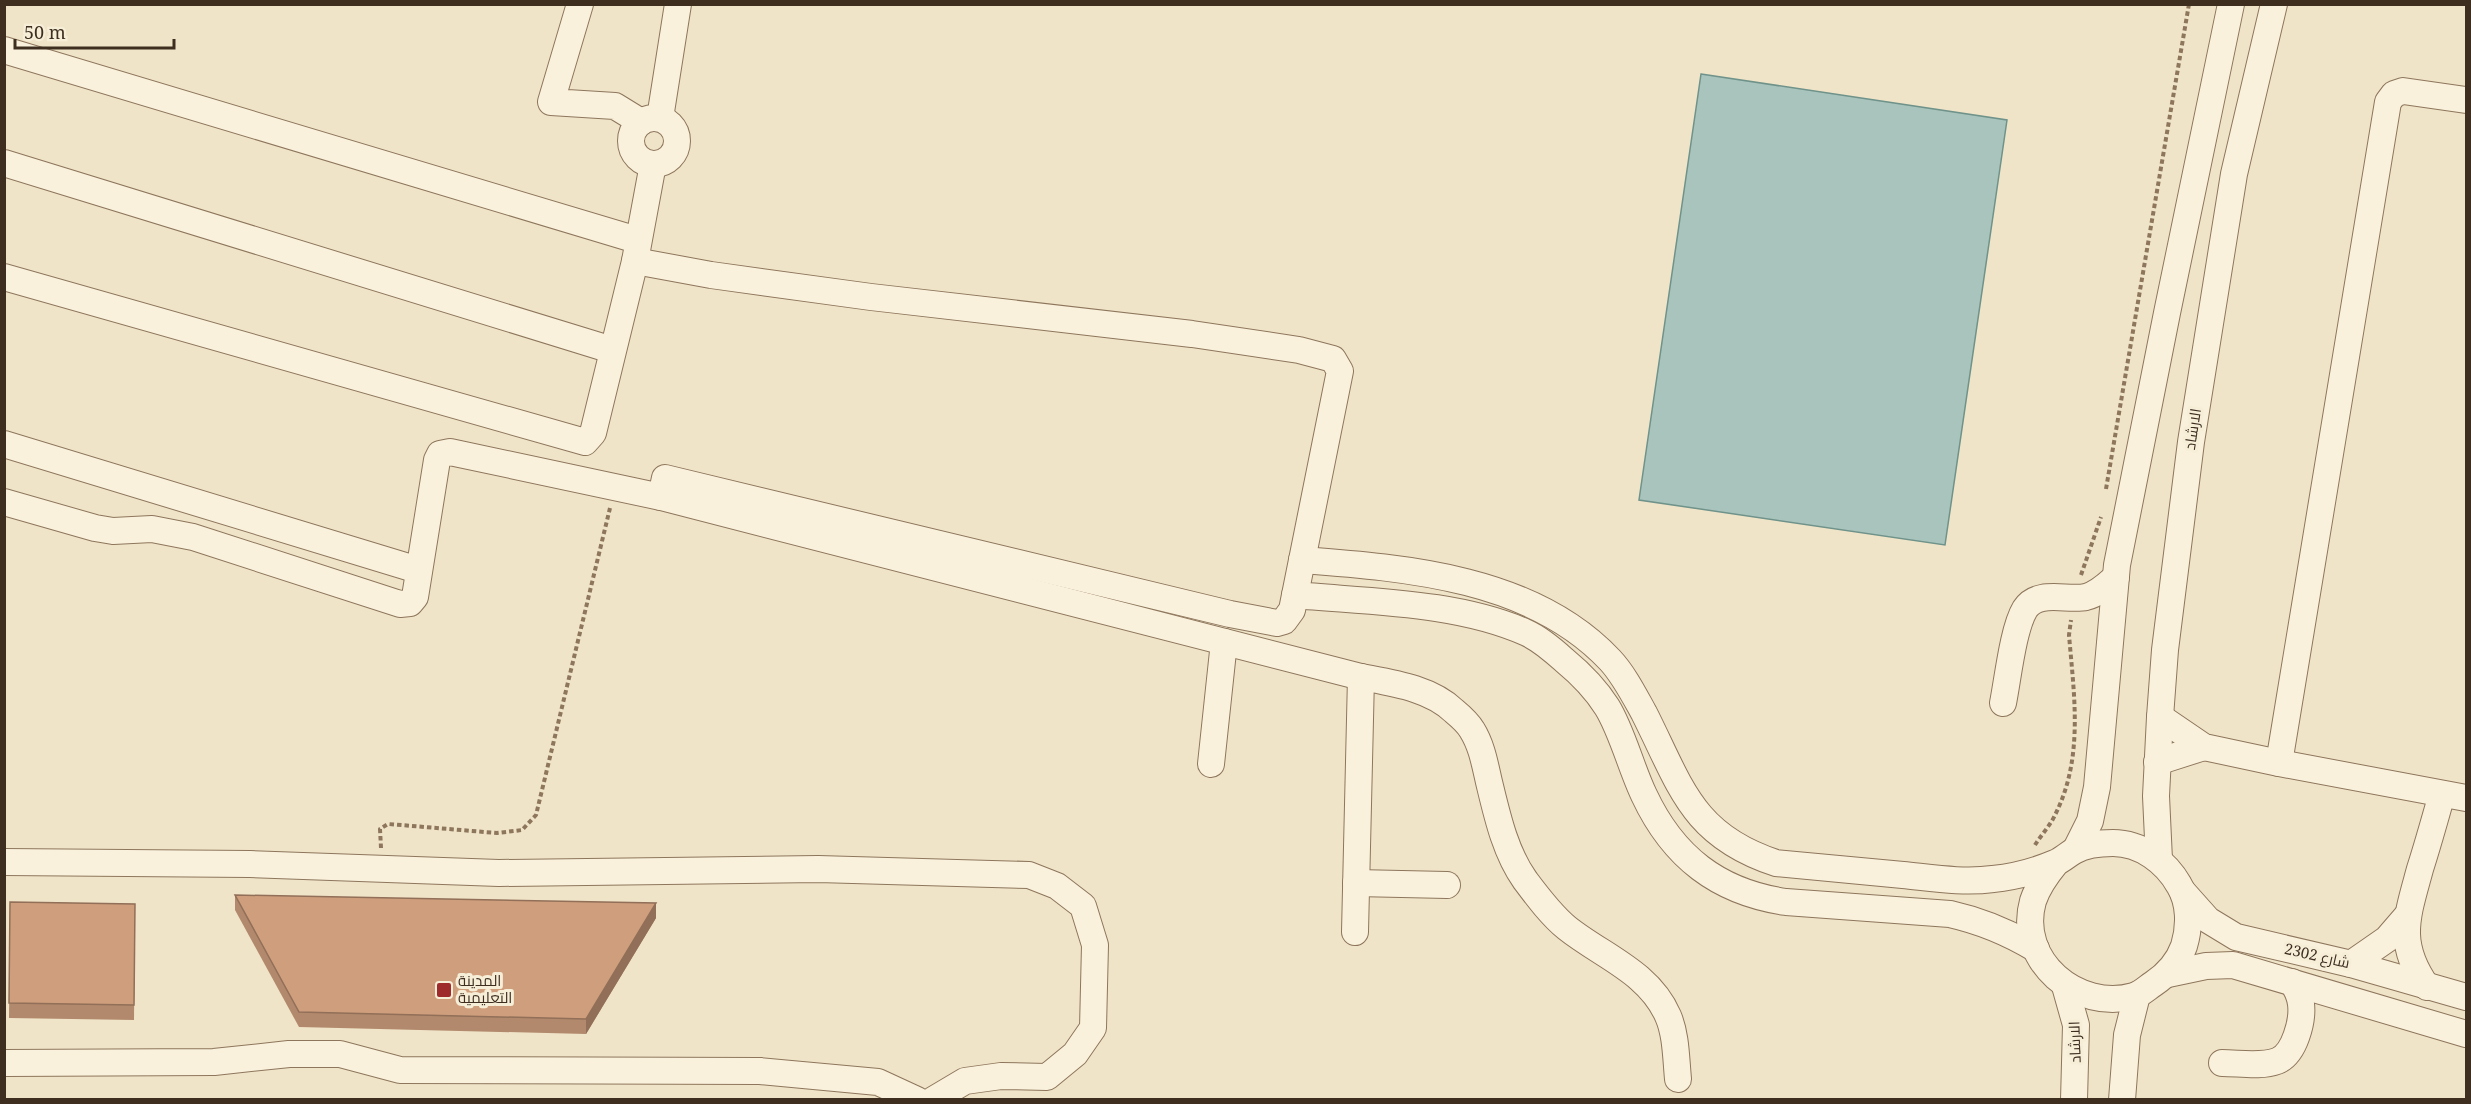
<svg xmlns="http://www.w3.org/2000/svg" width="2471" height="1104" font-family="'Noto Serif',Cairo,serif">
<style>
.water{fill:#a9c4bc;stroke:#6f938a;stroke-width:1.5}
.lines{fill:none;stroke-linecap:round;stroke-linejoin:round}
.minor-casing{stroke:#8d765c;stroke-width:28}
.path{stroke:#8d765c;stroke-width:4;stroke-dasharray:4.5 3;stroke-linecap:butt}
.minor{stroke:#faf1dc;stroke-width:26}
.wall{fill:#b2896c}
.shaded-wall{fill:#916f58}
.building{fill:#cf9f7d;stroke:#916f58;stroke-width:1.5}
.poi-dot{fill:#9e2a2b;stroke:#f7eed8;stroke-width:2}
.labels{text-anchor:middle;stroke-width:6;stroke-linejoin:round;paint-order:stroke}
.street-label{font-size:15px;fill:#3d2e20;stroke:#f7eed8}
.poi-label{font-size:15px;fill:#3d2e20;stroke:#f7eed8;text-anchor:start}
</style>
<rect width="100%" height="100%" fill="#f0e4c8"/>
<!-- water -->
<polygon class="water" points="1701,74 2007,120 1945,545 1639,500"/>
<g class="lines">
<!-- minor casing -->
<g class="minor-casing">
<g id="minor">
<polyline points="580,4 551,102 615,106 641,122"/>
<polyline points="4,50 637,240"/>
<polyline points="2466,100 2403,91 2394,94 2388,102 2279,763 2466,798"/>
<circle cx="654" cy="141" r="23"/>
<polyline points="660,118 678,4"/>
<polyline points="4,163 612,350"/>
<polyline points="635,261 711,275 871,297 1192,334 1299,350 1333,359 1340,371 1292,610 1284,621 1277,623 1230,614 665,478 661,497"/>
<polyline points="4,277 585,442 593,433 635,261 653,164"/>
<polyline points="4,444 418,570"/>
<path d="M4,502l91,26 18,3 39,-2 41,8 207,67 10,-1 5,-6 22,-137 3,-6 10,-2 211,45 700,180c31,6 69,11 93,34 6,5 14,12 18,19 10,16 13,35 17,52 8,33 16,70 36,98 12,16 26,35 42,48 35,28 82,44 101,88 8,18 8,42 10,63"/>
<path d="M1302,560c106,8 231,18 308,100 14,15 24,35 34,53 37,73 47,122 132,150 43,4 85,8 127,12 30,3 60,8 90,4 20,-2 43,-8 62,-16 7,-3 12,-8 19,-12 12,-7 26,-8 39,-8 28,0 53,19 66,42 11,18 11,41 5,61 -6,17 -16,28 -31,38 -6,4 -12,10 -19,12 -56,16 -118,-35 -101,-95 5,-15 13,-26 23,-38"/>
<path d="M1295,595c75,7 163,7 232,38 13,6 26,17 37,27 17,14 31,28 43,47 15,24 24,61 37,88 29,62 74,97 142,107l164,12c31,7 58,18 86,35"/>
<path d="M2003,703c5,-25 10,-74 22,-94 13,-20 42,-8 61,-12 12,-3 21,-12 30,-20"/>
<polyline points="2160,717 2204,747 2279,763"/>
<polyline points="2157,762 2204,747"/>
<polyline points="1211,764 1224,642"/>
<polyline points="2076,849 2090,821 2097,787 2117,565 2167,313 2231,4"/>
<polyline points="2159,860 2156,796 2160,717 2165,650 2191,442 2234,174 2274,4"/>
<polyline points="4,862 250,864 499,873 818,869 1029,875 1057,886 1083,906 1095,945 1093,1028 1075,1054 1047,1077 1001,1076 965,1081 933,1100"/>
<polyline points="1356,883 1447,885"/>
<polyline points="2183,892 2208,920 2236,937 2351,964 2466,997"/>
<polyline points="1355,932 1361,677"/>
<polyline points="2351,964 2387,939 2406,917"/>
<polyline points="2168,974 2206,966 2233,965 2466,1034"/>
<polyline points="2065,986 2076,1025 2074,1100"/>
<path d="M2427,987c-31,-44 -20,-70 -7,-118 8,-25 15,-50 22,-75"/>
<polyline points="4,1063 214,1062 289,1054 340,1054 400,1070 760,1071 878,1082 917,1100"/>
<path d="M2222,1063c17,0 39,4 55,-2 18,-7 26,-41 24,-57 -1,-8 -4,-15 -9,-22"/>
<polyline points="2122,1100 2127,1035 2137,995"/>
</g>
</g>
<!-- path -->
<g class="path">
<polyline points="2106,489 2189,4"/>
<polyline points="2081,575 2101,517"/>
<path d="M2035,845c6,-10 15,-19 20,-30 29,-57 19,-120 14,-180l2,-15"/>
<polyline points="381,848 380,829 388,824 497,833 522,830 536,815 610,508"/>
</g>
<!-- minor -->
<use href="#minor" class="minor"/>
</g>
<!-- wall -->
<g class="wall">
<polygon points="235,895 656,918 586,1034 299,1027 235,910"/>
<polygon points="10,902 135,904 134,1020 9,1018"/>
</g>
<!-- shaded-wall -->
<polygon class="shaded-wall" points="656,903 656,918 586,1034 586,1019"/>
<!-- building -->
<g class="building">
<polygon points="235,895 656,903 586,1019 299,1012"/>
<polygon points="10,902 135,904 134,1005 9,1003"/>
</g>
<!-- markers -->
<rect class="poi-dot" x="436" y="982" width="16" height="16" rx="3"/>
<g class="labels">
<!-- street labels -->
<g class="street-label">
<text transform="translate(2193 429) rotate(-81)" y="5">الارشاد</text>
<text transform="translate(2317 956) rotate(13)" y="5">شارع 2302</text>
<text transform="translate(2075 1042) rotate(-92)" y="5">الارشاد</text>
</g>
<!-- poi labels -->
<g class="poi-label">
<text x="458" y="986">المدينة<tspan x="458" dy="17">التعليمية</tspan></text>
</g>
</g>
<!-- border -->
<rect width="2471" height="1104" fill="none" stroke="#3d2e20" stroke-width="12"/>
<!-- scale -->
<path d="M15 39v9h159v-9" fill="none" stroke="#3d2e20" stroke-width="3"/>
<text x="24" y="39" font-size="18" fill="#3d2e20" stroke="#f7eed8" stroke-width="4.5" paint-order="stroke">50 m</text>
</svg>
